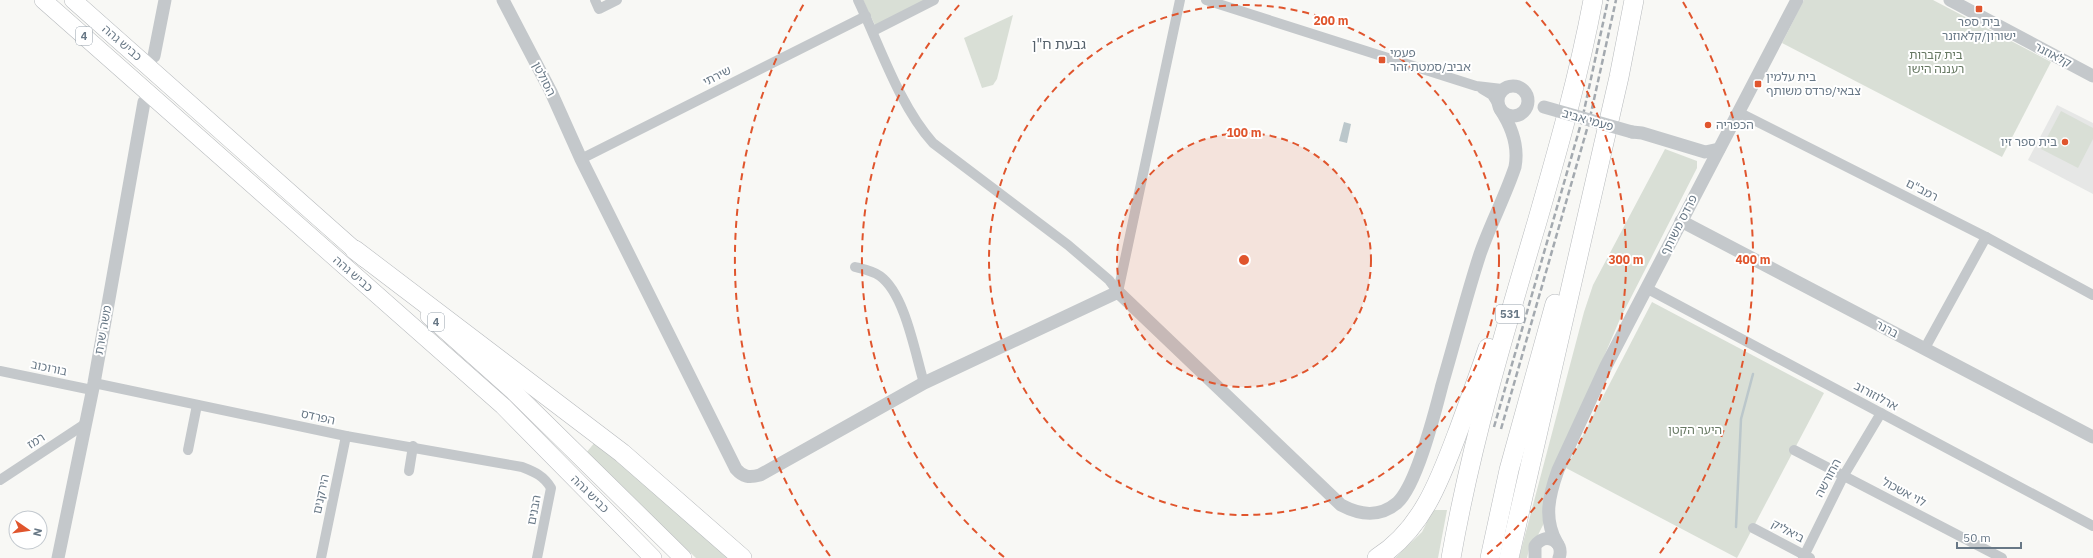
<svg xmlns="http://www.w3.org/2000/svg" width="2093" height="558" font-family="'IBM Plex Sans','Noto Sans Hebrew',sans-serif">
<style>
.built{fill:#e6e7e6}
.green{fill:#d9dfd6}
.water{fill:#bbc7cb}
.lines{fill:none;stroke-linecap:round;stroke-linejoin:round}
.stream{stroke:#bbc7cb;stroke-width:2.5}
.trunk-casing{stroke:#b7babd;stroke-width:18}
.motorway-casing{stroke:#b7babd;stroke-width:20}
.minor{stroke:#c4c8cb;stroke-width:10}
.tertiary{stroke:#c4c8cb;stroke-width:13}
.trunk{stroke:#fff;stroke-width:17}
.motorway{stroke:#fff;stroke-width:19}
.rail{stroke:#a3a9af;stroke-width:2.5;stroke-dasharray:6 3;stroke-linecap:butt}
.tertiary-bridge{stroke:#c4c8cb;stroke-width:13}
.ring{fill:none;stroke:#e0552d;stroke-width:2;stroke-dasharray:7 5}
.poi-dot{fill:#e0552d;stroke:#fff;stroke-width:1.5}
.labels{text-anchor:middle;stroke-width:4;stroke-linejoin:round;paint-order:stroke}
.shield{fill:#fff;stroke:#95a0aa;stroke-width:1}
.shield-label{font-size:11px;font-weight:bold;fill:#687886}
.poi-label{font-size:12px;fill:#687886;stroke:#fff;text-anchor:start}
.street-label{font-size:12px;fill:#687886;stroke:#fff}
.park-label{font-size:12px;fill:#667862;stroke:#fff}
.quarter-label{font-size:14px;fill:#55616b;stroke:#fff}
.centre{fill:#e0552d;stroke:#fff;stroke-width:2}
.ring-label{font-size:12px;text-anchor:middle;font-weight:bold;fill:#e0552d;stroke:#fff;stroke-width:4;stroke-linejoin:round;paint-order:stroke}
</style>
<rect width="100%" height="100%" fill="#f8f8f5"/>
<!-- built -->
<polygon class="built" points="2057,105 2093,123 2093,194 2028,160"/>
<!-- green -->
<g class="green">
<polygon points="863,0 929,0 875,25"/>
<polygon points="1804,0 1933,0 2051,62 2002,157 1782,43"/>
<polygon points="1013,15 997,79 993,85 982,88 964,38"/>
<polygon points="2061,111 2093,128 2093,139 2078,168 2041,149"/>
<polygon points="1665,149 1697,161 1697,168 1620,319 1550,483 1545,521 1538,535 1530,545 1527,558 1519,558 1584,312 1593,285"/>
<polygon points="1652,302 1824,393 1737,558 1566,468"/>
<polygon points="596,441 728,558 696,558 586,453"/>
<polygon points="1433,510 1447,510 1438,558 1395,558 1422,532"/>
</g>
<!-- water -->
<polygon class="water" points="1344,122 1351,124 1347,143 1339,141"/>
<g class="lines">
<!-- stream -->
<polyline class="stream" points="1736,527 1741,419 1753,374"/>
<!-- trunk casing -->
<g class="trunk-casing">
<g id="trunk">
<polyline points="43,0 503,406 653,558"/>
<polyline points="73,0 365,259"/>
<polyline points="429,316 513,391 683,558"/>
</g>
</g>
<!-- motorway casing -->
<g class="motorway-casing">
<g id="motorway">
<polyline points="355,250 622,453 742,558"/>
<path d="M1377,558c46,-29 64,-81 82,-129 10,-27 20,-54 29,-81"/>
<path d="M1451,558c20,-114 53,-225 86,-336 21,-73 42,-147 56,-222"/>
<polyline points="1490,558 1509,470 1555,304"/>
<polyline points="1509,558 1619,77 1634,0"/>
</g>
</g>
<!-- minor -->
<g class="minor">
<polyline points="595,0 599,9 617,0"/>
<path d="M858,0c22,46 41,105 75,143l135,102 41,35 9,12"/>
<polyline points="1206,0 1476,86 1502,89"/>
<polyline points="873,31 934,0"/>
<polyline points="1482,89 1492,95 1497,103"/>
<polyline points="1738,112 1986,237 2093,295"/>
<polyline points="581,159 866,16"/>
<path d="M855,267c8,2 18,4 25,9 25,18 35,77 44,107"/>
<polyline points="1646,288 2093,526"/>
<polyline points="1118,292 1180,0"/>
<polyline points="1925,348 1986,237"/>
<polyline points="0,371 92,390"/>
<path d="M94,383l252,53 176,31c13,5 22,9 29,21l-14,70"/>
<polyline points="188,450 197,405"/>
<polyline points="1794,450 2002,558"/>
<polyline points="409,471 413,446"/>
<polyline points="0,480 85,424"/>
<polyline points="1753,528 1810,558"/>
<polyline points="321,558 346,436"/>
<polyline points="1803,558 1844,475 1881,413"/>
</g>
<!-- tertiary -->
<g class="tertiary">
<path d="M503,0l48,92 30,67 155,310c7,8 13,9 24,6l164,-92 194,-91 223,213c19,10 38,13 56,-2 20,-18 38,-91 45,-118 13,-44 24,-88 38,-131 10,-29 25,-57 35,-87 4,-21 -3,-40 -15,-58"/>
<polyline points="1950,0 2093,76"/>
<polyline points="154,56 165,0"/>
<circle cx="1513" cy="101" r="15"/>
<polyline points="1632,132 1642,133 1705,152 1719,149"/>
<polyline points="1681,221 2093,437"/>
<path d="M1557,543c-14,-24 -8,-48 1,-73l48,-104 191,-366"/>
<polyline points="58,558 94,383 144,102"/>
<path d="M1535,558v-12c10,-15 30,-5 24,12"/>
</g>
<!-- trunk -->
<use href="#trunk" class="trunk"/>
<!-- motorway -->
<use href="#motorway" class="motorway"/>
<!-- rail -->
<g class="rail">
<polyline points="1494,427 1582,120 1608,0"/>
<polyline points="1501,429 1589,122 1616,0"/>
</g>
<!-- tertiary-bridge -->
<polyline class="tertiary-bridge" points="1544,107 1632,132"/>
</g>
<!-- distance rings -->
<circle cx="1244" cy="260" r="127" fill="#e0552d" fill-opacity=".12"/>
<g class="ring">
<circle cx="1244" cy="260" r="127"/>
<circle cx="1244" cy="260" r="255"/>
<path d="M1004 557A382 382 0 0 1 962 2M1526 2A382 382 0 0 1 1484 557"/>
<path d="M830 556A509 509 0 0 1 805 2M1683 2A509 509 0 0 1 1658 556"/>
</g>
<!-- markers -->
<g class="poi-dot">
<rect x="1975" y="5" width="8" height="8" rx="2"/>
<rect x="1378" y="56" width="8" height="8" rx="2"/>
<rect x="1754" y="80" width="8" height="8" rx="2"/>
<circle cx="1708" cy="125" r="4"/>
<circle cx="2065" cy="142" r="4"/>
</g>
<g class="labels">
<!-- shield labels -->
<g class="shield">
<rect x="76" y="27" width="16" height="18" rx="3"/>
<rect x="1496" y="305" width="28" height="18" rx="3"/>
<rect x="428" y="313" width="16" height="18" rx="3"/>
</g>
<g class="shield-label">
<text x="84" y="40">4</text>
<text x="1510" y="318">531</text>
<text x="436" y="326">4</text>
</g>
<!-- poi labels -->
<g class="poi-label">
<text x="1979" y="26" text-anchor="middle">בית ספר<tspan x="1979" dy="14">ישורון/קלאוזנר</tspan></text>
<text x="1390" y="57">פעמי<tspan x="1390" dy="14">אביב/סמטת זהר</tspan></text>
<text x="1766" y="81">בית עלמין<tspan x="1766" dy="14">צבאי/פרדס משותף</tspan></text>
<text x="1716" y="129">הכפריה</text>
<text x="2057" y="146" text-anchor="end">בית ספר זיו</text>
</g>
<!-- street labels -->
<g class="street-label">
<text transform="translate(122 43) rotate(41)" y="4">כביש גהה</text>
<text transform="translate(2053 55) rotate(28)" y="4">קלאוזנר</text>
<text transform="translate(717 76) rotate(-27)" y="4">שירתי</text>
<text transform="translate(544 79) rotate(63)" y="4">הסולטן</text>
<text transform="translate(1588 120) rotate(16)" y="4">פעמי אביב</text>
<text transform="translate(1922 190) rotate(27)" y="4">רמב"ם</text>
<text transform="translate(1679 225) rotate(-63)" y="4">פרדס משותף</text>
<text transform="translate(353 274) rotate(41)" y="4">כביש גהה</text>
<text transform="translate(1887 329) rotate(28)" y="4">ברנר</text>
<text transform="translate(103 330) rotate(-80)" y="4">משה שרת</text>
<text transform="translate(49 368) rotate(12)" y="4">בורוכוב</text>
<text transform="translate(1876 396) rotate(28)" y="4">ארלוזורוב</text>
<text transform="translate(318 417) rotate(12)" y="4">הפרדס</text>
<text transform="translate(36 441) rotate(-33)" y="4">רמז</text>
<text transform="translate(1828 478) rotate(-62)" y="4">החורשה</text>
<text transform="translate(1904 492) rotate(28)" y="4">לוי אשכול</text>
<text transform="translate(321 494) rotate(-78)" y="4">הירקנים</text>
<text transform="translate(590 494) rotate(45)" y="4">כביש גהה</text>
<text transform="translate(534 510) rotate(-79)" y="4">הבנים</text>
<text transform="translate(1788 531) rotate(28)" y="4">ביאליק</text>
</g>
<!-- park labels -->
<g class="park-label">
<text x="1936" y="59">בית קברות<tspan x="1936" dy="14">רעננה הישן</tspan></text>
<text x="1695" y="434">היער הקטן</text>
</g>
<!-- quarter labels -->
<g class="quarter-label">
<text x="1059" y="49">גבעת ח"ן</text>
</g>
</g>
<circle cx="1244" cy="260" r="6" class="centre"/>
<g class="ring-label">
<text x="1331" y="25">200 m</text>
<text x="1244" y="137">100 m</text>
<text x="1626" y="264">300 m</text>
<text x="1753" y="264">400 m</text>
</g>
<!-- north arrow -->
<g transform="translate(28 530) rotate(103)"><circle r="19" fill="#ffffff" stroke="#c3c9cf"/>
<path d="M0-3L7 15L0 10L-7 15Z" fill="#e0552d"/>
<text y="-6" font-size="11" font-weight="bold" text-anchor="middle" fill="#687886">N</text>
</g>
<!-- scale -->
<path d="M1957 542v6h64v-6" fill="none" stroke="#687886" stroke-width="2"/>
<text x="1963" y="542" font-size="12" fill="#687886" stroke="#ffffff" stroke-width="3" paint-order="stroke">50 m</text>
</svg>
